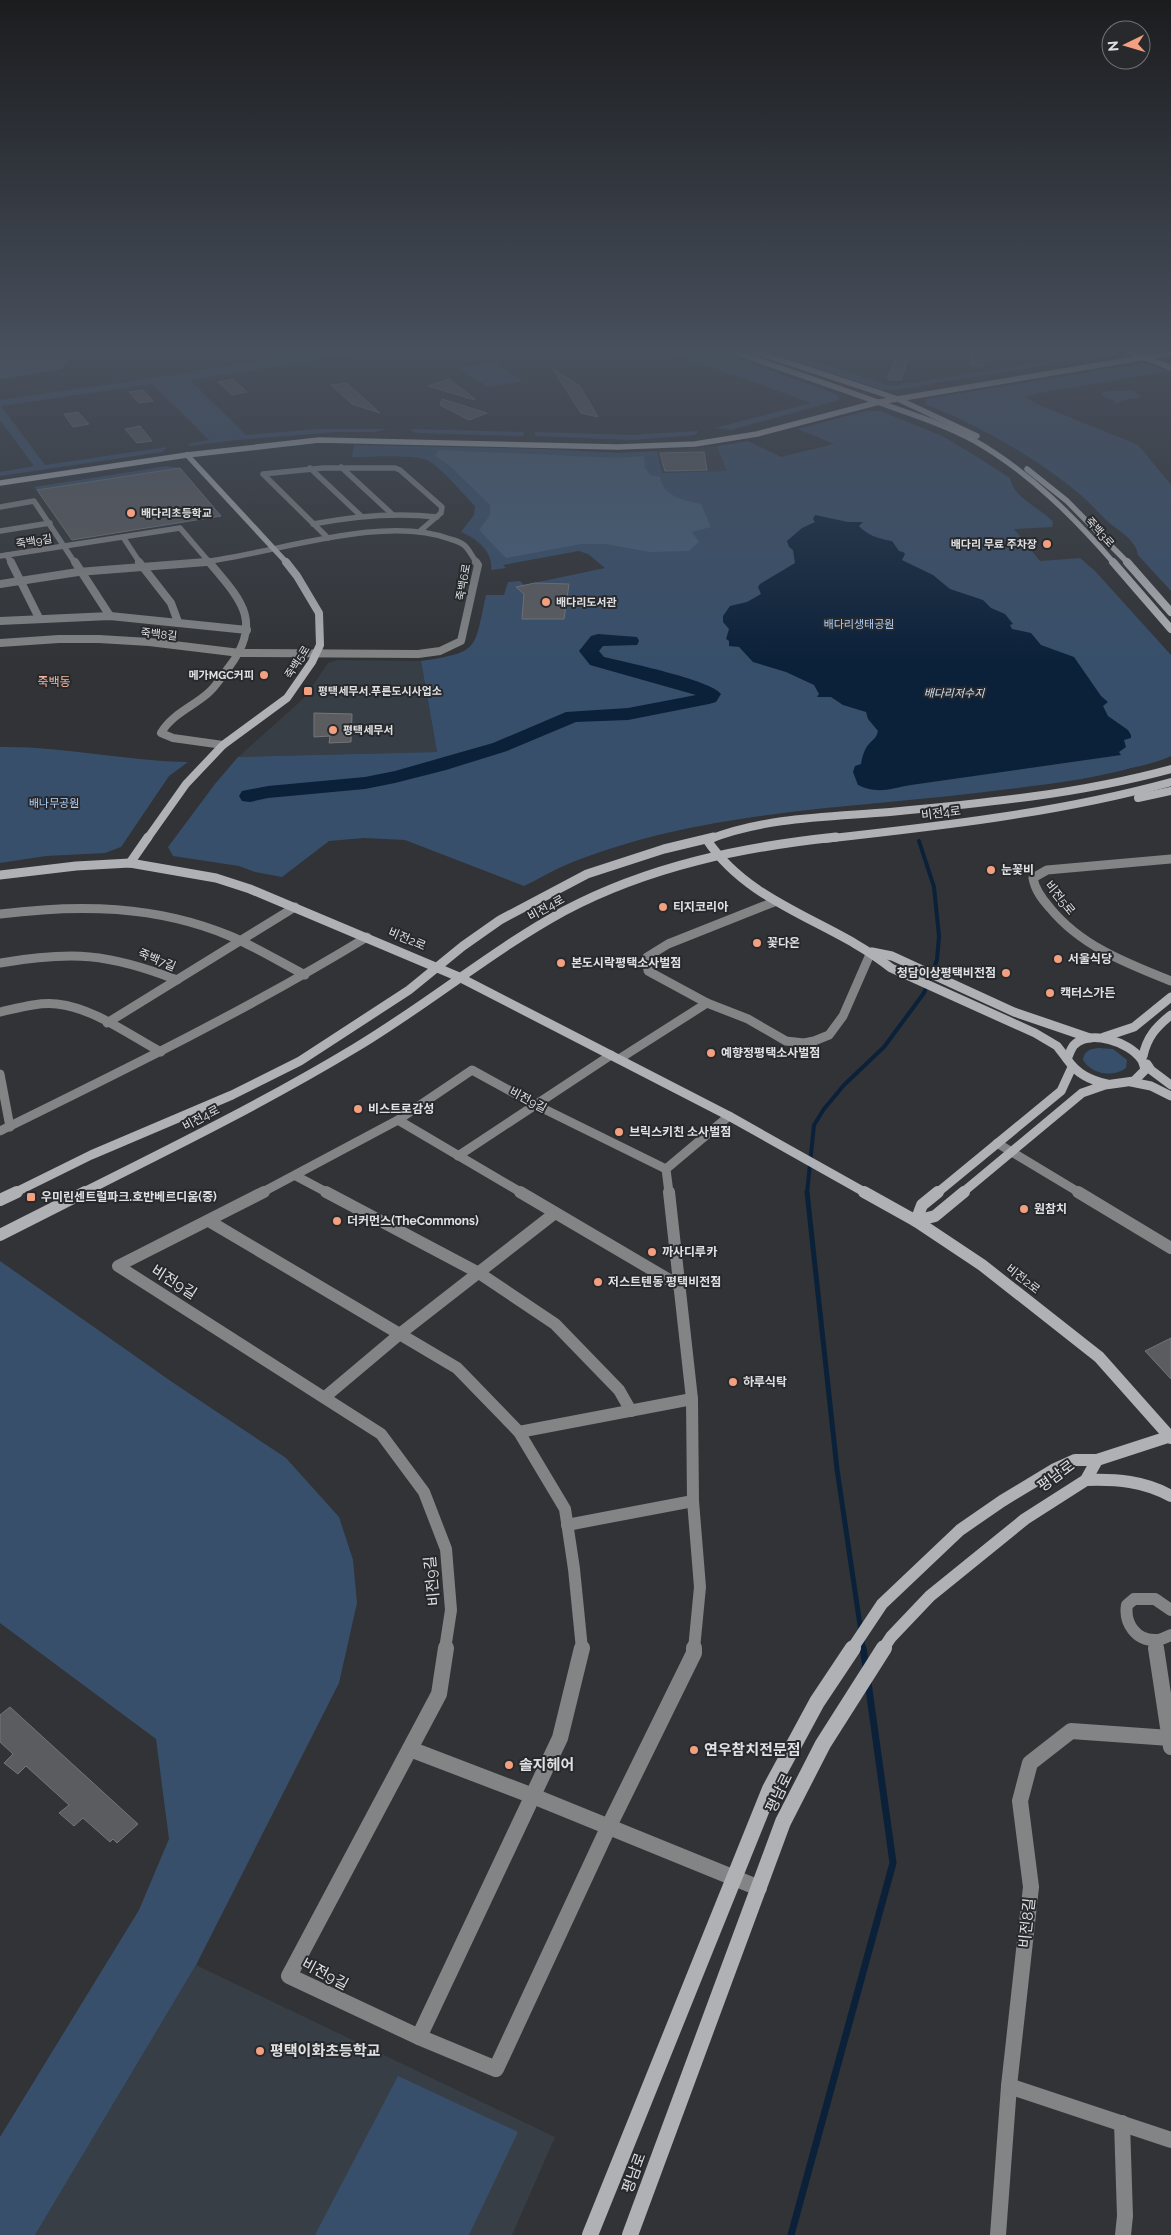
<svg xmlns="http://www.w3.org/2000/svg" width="1171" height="2235" font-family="Raleway,'Noto Sans KR',sans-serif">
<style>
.built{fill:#373e46}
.green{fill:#384f6b}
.forest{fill:#465f7b}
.water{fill:#0b213a}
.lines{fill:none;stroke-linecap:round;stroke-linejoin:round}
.stream-far2{stroke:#0b213a;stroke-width:4}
.stream-far1{stroke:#0b213a;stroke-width:5}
.stream{stroke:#0b213a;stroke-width:7}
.river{fill:#0b213a;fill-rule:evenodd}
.building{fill:#5a5c60;stroke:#737679}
.street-far4{stroke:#828485;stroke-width:5.5}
.street-far3{stroke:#828485;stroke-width:8}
.street-far2{stroke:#828485;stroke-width:9}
.street-far1{stroke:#828485;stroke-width:12}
.street{stroke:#828485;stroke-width:16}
.secondary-far4{stroke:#afb1b4;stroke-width:5.5}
.secondary-far3{stroke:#afb1b4;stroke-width:8}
.secondary-far2{stroke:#afb1b4;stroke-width:9}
.secondary-far1{stroke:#afb1b4;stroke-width:12}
.secondary{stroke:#afb1b4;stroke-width:16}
.poi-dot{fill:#f2a07f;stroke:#27292c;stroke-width:2}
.labels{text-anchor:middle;stroke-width:4;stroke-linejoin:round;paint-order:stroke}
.far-poi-label{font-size:11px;font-weight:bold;fill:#dee0e2;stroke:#27292c;text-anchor:start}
.far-street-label{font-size:11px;fill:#dee0e2;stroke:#27292c}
.far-park-label{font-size:11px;fill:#aed0f9;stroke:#27292c}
.far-water-label{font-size:11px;font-style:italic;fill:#cee0f4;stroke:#27292c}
.far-quarter-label{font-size:12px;fill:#f5b89f;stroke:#27292c}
.street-label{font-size:12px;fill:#dee0e2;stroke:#27292c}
.poi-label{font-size:12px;font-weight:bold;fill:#dee0e2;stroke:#27292c;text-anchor:start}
.near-street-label{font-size:15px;fill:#dee0e2;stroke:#27292c}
.near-poi-label{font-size:15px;font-weight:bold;fill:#dee0e2;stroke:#27292c;text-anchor:start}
</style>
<rect width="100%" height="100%" fill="#313336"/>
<!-- built -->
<g class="built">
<polygon points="717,446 728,471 662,473 657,451"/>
<polygon points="337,660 421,661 437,752 238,757 304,698 328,663"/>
<polygon points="196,1965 555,2137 512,2235 35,2235"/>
</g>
<!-- green -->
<g class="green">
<polygon points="331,349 372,349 272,367 190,380 246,435 320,429 387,429 374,432 336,432 236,440 190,446 188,444 209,440 152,384 1,406 45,465 167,447 162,452 0,476 0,472 34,466 0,420 0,400 181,374"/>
<polygon points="661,349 712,349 838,395 839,400 731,430 715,428 811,403"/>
<polygon points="758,349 776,349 890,386 1119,350 1118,353 895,390 879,389"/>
<polygon points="494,362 523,381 488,387 459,368"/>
<path d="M1144,363l25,8 -126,21 -17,5 11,7 101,41 33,40v106l-33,-36c-2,-14 -16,-22 -26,-30 -11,-9 -20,-20 -30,-29 -46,-39 -102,-70 -157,-92l1,-5z"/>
<polygon points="1109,391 1133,391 1142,397 1124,400 1115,404 1113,400 1102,396 1102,393"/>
<path d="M866,411h14l62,25 32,19 36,23c3,20 31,30 43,44l-1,5 -38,2 26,32 40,-3 15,13 76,84v101c-13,6 -26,9 -40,12 -40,11 -81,16 -122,21 -147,20 -301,18 -441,75 -15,6 -29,15 -44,22l-119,-46 -41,-2 -35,3 -47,36 -27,-5 -16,-6 -66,-10 -5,-9 47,-63 23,-27 199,-5 -16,-91c58,-9 53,-10 65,-66h18l4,-13 12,-1 4,4 81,-17 -17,-14 -9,-3 -76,14 3,3 -15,2c3,-18 -15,-32 -30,-38l13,-17 1,-9c-12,-12 -34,-39 -48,-46 -14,-6 -57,-3 -75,-3l2,-12 192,4 73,4 38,-2 5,22 65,-2 -10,-25 31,-5 33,16 53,-13 -36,-15z"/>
<polygon points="412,429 524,432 523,436 418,433 411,431"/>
<polygon points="698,431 695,435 634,440 535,436 535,432 631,435"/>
<polygon points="168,466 180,468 37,490 34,487"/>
<path d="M0,747c63,-1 125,14 188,15l-19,14 -48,71 -16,6 -59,3 -46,7z"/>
<path d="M1098,1048l15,1 14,11 -1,8c-13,10 -35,6 -43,-8 1,-9 7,-11 15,-12z"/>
<polygon points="0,1261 172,1382 286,1458 339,1517 353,1560 357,1603 339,1683 196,1965 35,2235 0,2235 0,2137 139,1910 169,1839 156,1739 0,1623"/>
<polygon points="398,2076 518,2132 469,2235 315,2235"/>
</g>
<!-- forest -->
<g class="forest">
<polygon points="0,349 74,349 62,369 0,379"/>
<path d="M439,450l179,8 26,-2 1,11 5,8 10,2c3,20 24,23 41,27l10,23 -19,5 7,10 -10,9 -39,1 -45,-8h-24l-75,14 -27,-28 11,-15v-10l-40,-39 -15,-10z"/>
</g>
<!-- water -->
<path class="water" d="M815,515l33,7h15l-4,4c8,9 20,13 33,15l7,10 4,1 2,2 -3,6 31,15 17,14 33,11 8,8 14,6 8,10 -3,1 2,4 19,4 10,12 33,12 27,39 7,6 -5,4 5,10 20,14 3,5v3l-7,2 2,7 -7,5 2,3 -210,30c-19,3 -33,10 -53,0l-5,-13 2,-6 6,-2c1,-6 3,-15 8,-20 4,-5 7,-5 9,-13l-10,-12 -2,-7 -23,-7 -12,-8h-14l2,-3 -5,-9 -28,-13 -33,-10 -14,-15 -10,-1v-5l-3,-2 3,-10 -6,-7v-6l7,-10 17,-4 14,-8 -3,-7 2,-3 35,-21 -2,-13 -4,-3 -2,-6 15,-13 13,-6 -2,-3z"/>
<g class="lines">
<!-- stream-far2 -->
<polyline class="stream-far2" points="807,1193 814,1125 824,1109 844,1085 884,1047 924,993 937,960 939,936 934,887 919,841"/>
<!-- stream-far1 -->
<g class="stream-far1">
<polyline points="807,1192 837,1469 861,1632"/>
<polyline points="862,1640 863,1649"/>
</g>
<!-- stream -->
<g class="stream">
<polyline points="863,1648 866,1667"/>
<polyline points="791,2235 893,1863 868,1682"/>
</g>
<!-- river -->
<path class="river" d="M598,634l39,3 2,4 -2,4 -34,1 -4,5 5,6c21,5 107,23 117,37l-5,8 -7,2 -81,16 -52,2 -69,29 -61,19 -51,13 -30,6 -97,9 -18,4 -8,-1 -3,-5 3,-5 26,-5 97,-9 30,-6 98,-28 73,-31 62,-4 68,-13 -106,-30 -11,-14 12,-15z"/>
</g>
<!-- building -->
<g class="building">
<polygon points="901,349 912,349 901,380 889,380 890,377 887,377"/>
<polygon points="973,349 986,355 983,367 971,366 972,363 969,363"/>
<polygon points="552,368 580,386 598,417 581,413"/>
<polygon points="233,379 247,392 232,395 218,382"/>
<polygon points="449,379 475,399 475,400 428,386"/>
<polygon points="347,383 380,413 352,404 331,385"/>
<polygon points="143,390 153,401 139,403 129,392"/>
<polygon points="442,399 487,413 469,420 440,405"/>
<polygon points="78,412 89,424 73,427 64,414"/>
<polygon points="140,426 152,441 137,443 125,429"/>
<polygon points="704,452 707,470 665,471 660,453"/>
<polygon points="180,468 221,516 72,540 37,490"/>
<polygon points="535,583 569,584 564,619 522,619 524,594 516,587"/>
<polygon points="314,713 352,714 351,742 329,743 330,736 314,737"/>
<polygon points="1171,1338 1171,1379 1145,1351"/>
<polygon points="10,1707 138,1824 117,1843 113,1839 110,1842 83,1818 74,1826 59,1813 69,1805 26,1766 18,1774 4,1763 13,1754 0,1742 0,1715"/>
</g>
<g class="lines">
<!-- street-far4 -->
<g class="street-far4">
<polyline points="341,467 393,515"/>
<polyline points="310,468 361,516"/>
<polyline points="0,507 34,501 75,563"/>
<path d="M313,524c41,-8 82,-12 124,-7"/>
<polyline points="0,531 50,523"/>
<polyline points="123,537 140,563"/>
<polyline points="328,538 263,474 323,468 395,468 400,470 442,507 441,513 420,531"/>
<polyline points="7,555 11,563"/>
<polyline points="0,556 180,528 210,563"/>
<path d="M194,563c74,-7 186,-50 256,-24 4,1 10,3 14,6 5,4 9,13 13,18"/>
</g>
<!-- street-far3 -->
<g class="street-far3">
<polyline points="11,562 39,618"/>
<polyline points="75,562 110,616"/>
<polyline points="139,562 171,603 178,622"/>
<path d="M209,562c31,37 55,59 20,105 -7,9 -13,20 -22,27 -15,13 -36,21 -46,39l12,5 50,7"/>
<polyline points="0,584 78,572 206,562"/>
<polyline points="0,621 110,616 247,630"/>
<polyline points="0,643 59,639 99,639 149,642 240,653 418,654 440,651 461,641 478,565 476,562"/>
</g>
<!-- street-far2 -->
<g class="street-far2">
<path d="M1171,859l-124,11 -14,8c2,12 9,21 17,30 31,38 76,55 121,73"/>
<path d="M0,914c79,-10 156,-9 230,22 26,11 50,26 75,39"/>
<path d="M0,963c72,-12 108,-10 177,17"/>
<polyline points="707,1003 748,1019 786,1041 804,1043 814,1041 829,1035 843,1016 871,952"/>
<path d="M0,1012c18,-4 38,-10 57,-8 37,4 72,31 104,48"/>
<polyline points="107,1023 295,907"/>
<polyline points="619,1059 707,1003 648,971 647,957 668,944 774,902"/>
<polyline points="0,1074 10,1127"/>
<polyline points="398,1120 522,1193"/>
<path d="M0,1131c124,-61 249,-122 367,-194"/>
<polyline points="997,1143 1080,1193"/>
<polyline points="458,1156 611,1055"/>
<polyline points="666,1169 669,1193"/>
<polyline points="666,1169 729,1116"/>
<polyline points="296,1176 328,1193"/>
<polyline points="261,1193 398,1120 472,1070 536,1105 666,1169"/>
</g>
<!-- street-far1 -->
<g class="street-far1">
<polyline points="264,1192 118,1266 381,1434 424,1492 446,1549 451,1610 445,1649"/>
<polyline points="326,1192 479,1273 555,1324 619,1390 631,1411"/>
<polyline points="520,1192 678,1285"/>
<polyline points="669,1192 692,1399 693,1501 700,1587 694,1649"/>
<polyline points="1078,1192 1171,1248"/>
<polyline points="209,1221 457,1368 519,1432 565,1509 574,1569 582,1649"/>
<polyline points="325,1397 401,1333 555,1213"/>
<polyline points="519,1432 692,1399"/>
<polyline points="567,1525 693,1501"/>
<path d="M1171,1610l-16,-11h-21l-7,6c-3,18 9,36 29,35 5,0 10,-3 15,-5"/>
<polyline points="1155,1640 1156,1649"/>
</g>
<!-- street -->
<g class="street">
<polyline points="446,1648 439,1694 289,1976 419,2037 496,2069 608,1828 694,1653 694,1648"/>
<polyline points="1156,1648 1171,1747"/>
<polyline points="410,1749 533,1796 759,1888"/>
<polyline points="419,2037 560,1738 582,1648"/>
<polyline points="1009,2086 1171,2140"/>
<polyline points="1122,2123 1125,2216 1123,2235"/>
<polyline points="998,2235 1009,2086 1031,1887 1020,1801 1030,1763 1071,1731 1170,1738"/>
</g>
<!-- secondary-far4 -->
<g class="secondary-far4">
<path d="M726,349c48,17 96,33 143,50 36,13 73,24 106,42 54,31 99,76 139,122"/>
<polyline points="747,349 898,399 977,436"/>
<polyline points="1123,349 1171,368"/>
<polyline points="187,455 287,563"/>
<polyline points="1027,469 1067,501 1128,563"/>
<polyline points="0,483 187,455 319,440 618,447 695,444 757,434 879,402 1171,353"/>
</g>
<!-- secondary-far3 -->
<g class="secondary-far3">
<polyline points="1113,562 1171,629"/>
<polyline points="1127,562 1171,612"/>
<polyline points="1138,798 1171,791"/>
<polyline points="147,839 186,784 223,745 287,698 312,662 320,645 319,613 297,576 286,562"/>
<path d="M710,839c56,-22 120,-22 180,-27 95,-9 189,-18 281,-43"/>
<path d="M824,839c117,-13 233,-26 347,-57"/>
</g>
<!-- secondary-far2 -->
<g class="secondary-far2">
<path d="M707,840c44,66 126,81 184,128l144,65 22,13 10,13"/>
<polyline points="130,863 148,837"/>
<polyline points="0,875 76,866 130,863 216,878 250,889 459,977 729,1116 866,1193"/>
<polyline points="872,952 892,956 1014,1012 1090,1038"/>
<polyline points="1104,1037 1134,1027 1171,997"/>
<path d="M1143,1056c4,-19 13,-29 28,-41"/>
<polyline points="1147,1064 1151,1070 1171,1085"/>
<polyline points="1131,1082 1151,1086 1171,1096"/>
<polyline points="14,1193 91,1155 232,1095 300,1061 409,990 463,946 500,920 587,874 664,849 714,837"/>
<path d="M82,1193c92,-46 185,-92 273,-145 72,-43 136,-97 209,-137 85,-45 178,-64 272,-74"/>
<polyline points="937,1193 1061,1091 1072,1067"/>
<path d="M962,1193l120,-100 23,-8 29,-4 11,-11c-1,-4 -2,-9 -4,-11 -12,-17 -50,-30 -67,-14 -3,3 -5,10 -7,14 10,15 23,21 40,25"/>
</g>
<!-- secondary-far1 -->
<g class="secondary-far1">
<polyline points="864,1192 916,1221 982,1265 1099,1357 1171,1438"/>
<polyline points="0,1200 17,1192"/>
<polyline points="916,1221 935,1216 964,1192"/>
<polyline points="916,1221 922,1205 938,1192"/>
<polyline points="0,1235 85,1192"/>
<path d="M1086,1480c31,-1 58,1 85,16"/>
<polyline points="852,1649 882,1604 960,1530 1002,1501 1055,1469 1075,1460 1097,1460 1171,1436"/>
<polyline points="883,1649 891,1637 930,1596 1025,1519 1086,1480 1097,1460"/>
</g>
<!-- secondary -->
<g class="secondary">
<polyline points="590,2235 770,1789 817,1702 853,1648"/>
<polyline points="630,2235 783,1822 823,1744 884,1648"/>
</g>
</g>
<!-- sky -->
<linearGradient id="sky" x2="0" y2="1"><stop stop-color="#1b1c1e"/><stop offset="0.53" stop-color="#48505d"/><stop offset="1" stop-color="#48505d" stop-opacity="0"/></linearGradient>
<rect width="1171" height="662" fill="url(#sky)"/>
<!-- markers -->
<g class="poi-dot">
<circle cx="131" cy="513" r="5"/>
<circle cx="1047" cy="544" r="5"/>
<circle cx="546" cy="602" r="5"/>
<circle cx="264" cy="675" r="5"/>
<rect x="303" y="686" width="10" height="10" rx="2.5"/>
<circle cx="333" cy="730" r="5"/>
<circle cx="991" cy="870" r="5"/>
<circle cx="663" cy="907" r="5"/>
<circle cx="757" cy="943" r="5"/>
<circle cx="1058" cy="959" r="5"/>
<circle cx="561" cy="963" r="5"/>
<circle cx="1006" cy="973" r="5"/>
<circle cx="1050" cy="993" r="5"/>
<circle cx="711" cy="1053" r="5"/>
<circle cx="358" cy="1109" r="5"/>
<circle cx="619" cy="1132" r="5"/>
<rect x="26" y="1192" width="10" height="10" rx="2.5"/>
<circle cx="1024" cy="1209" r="5"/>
<circle cx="337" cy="1221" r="5"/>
<circle cx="652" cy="1252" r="5"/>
<circle cx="598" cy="1282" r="5"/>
<circle cx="733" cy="1382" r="5"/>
<circle cx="694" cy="1750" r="5"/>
<circle cx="509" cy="1765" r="5"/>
<circle cx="260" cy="2051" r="5"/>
</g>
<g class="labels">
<!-- far-poi labels -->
<g class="far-poi-label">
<text x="141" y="517">배다리초등학교</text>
<text x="1037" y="548" text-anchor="end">배다리 무료 주차장</text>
<text x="556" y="606">배다리도서관</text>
<text x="254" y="679" text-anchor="end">메가MGC커피</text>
<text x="318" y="695">평택세무서.푸른도시사업소</text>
<text x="343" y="734">평택세무서</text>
</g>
<!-- far-street labels -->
<g class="far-street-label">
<text transform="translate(1100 532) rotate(48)" y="4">죽백3로</text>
<text transform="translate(34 541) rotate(-9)" y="4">죽백9길</text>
<text transform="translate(463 582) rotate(-80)" y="4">죽백6로</text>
<text transform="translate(159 634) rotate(6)" y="4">죽백8길</text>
<text transform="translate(297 662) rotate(-58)" y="4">죽백5로</text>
</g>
<!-- far-park labels -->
<g class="far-park-label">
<text x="859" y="628">배다리생태공원</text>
<text x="54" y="807">배나무공원</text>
</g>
<!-- far-water labels -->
<g class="far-water-label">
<text x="954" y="697">배다리저수지</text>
</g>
<!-- far-quarter labels -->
<g class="far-quarter-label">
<text x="54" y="686">죽백동</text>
</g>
<!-- street labels -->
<g class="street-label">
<text transform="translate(941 813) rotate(-7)" y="4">비전4로</text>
<text transform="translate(1060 898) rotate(51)" y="4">비전5로</text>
<text transform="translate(546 908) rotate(-29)" y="4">비전4로</text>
<text transform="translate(407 939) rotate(23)" y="4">비전2로</text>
<text transform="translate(157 960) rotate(22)" y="4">죽백7길</text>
<text transform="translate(528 1100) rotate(28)" y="4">비전9길</text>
<text transform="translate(201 1118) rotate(-28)" y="4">비전4로</text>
<text transform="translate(1023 1279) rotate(38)" y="4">비전2로</text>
</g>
<!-- poi labels -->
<g class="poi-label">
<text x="1001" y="874">눈꽃비</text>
<text x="673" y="911">티지코리아</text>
<text x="767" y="947">꽃다온</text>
<text x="1068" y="963">서울식당</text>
<text x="571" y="967">본도시락평택소사벌점</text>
<text x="996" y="977" text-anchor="end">청담이상평택비전점</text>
<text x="1060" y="997">캑터스가든</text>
<text x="721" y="1057">예향정평택소사벌점</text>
<text x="368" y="1113">비스트로감성</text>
<text x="629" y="1136">브릭스키친 소사벌점</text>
<text x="41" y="1201">우미린센트럴파크.호반베르디움(중)</text>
<text x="1034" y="1213">원참치</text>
<text x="347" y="1225">더커먼스(TheCommons)</text>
<text x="662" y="1256">까사디루카</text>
<text x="608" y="1286">저스트텐동 평택비전점</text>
<text x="743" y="1386">하루식탁</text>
</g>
<!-- near-street labels -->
<g class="near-street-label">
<text transform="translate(174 1282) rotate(32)" y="5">비전9길</text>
<text transform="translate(1056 1476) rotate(-36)" y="5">평남로</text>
<text transform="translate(432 1581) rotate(-95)" y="5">비전9길</text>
<text transform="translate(779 1793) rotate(-64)" y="5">평남로</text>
<text transform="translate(1027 1923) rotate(-84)" y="5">비전8길</text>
<text transform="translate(325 1974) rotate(28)" y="5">비전9길</text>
<text transform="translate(634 2173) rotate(-70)" y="5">평남로</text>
</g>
<!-- near-poi labels -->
<g class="near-poi-label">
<text x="704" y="1755">연우참치전문점</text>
<text x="519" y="1770">솔지헤어</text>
<text x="270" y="2056">평택이화초등학교</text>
</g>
</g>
<!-- north arrow -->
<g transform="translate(1126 45) rotate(265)"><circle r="24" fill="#27292c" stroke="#707275"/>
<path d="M0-4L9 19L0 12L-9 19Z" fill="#f2a07f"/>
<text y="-8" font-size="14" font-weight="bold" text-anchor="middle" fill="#dee0e2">N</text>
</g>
</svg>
